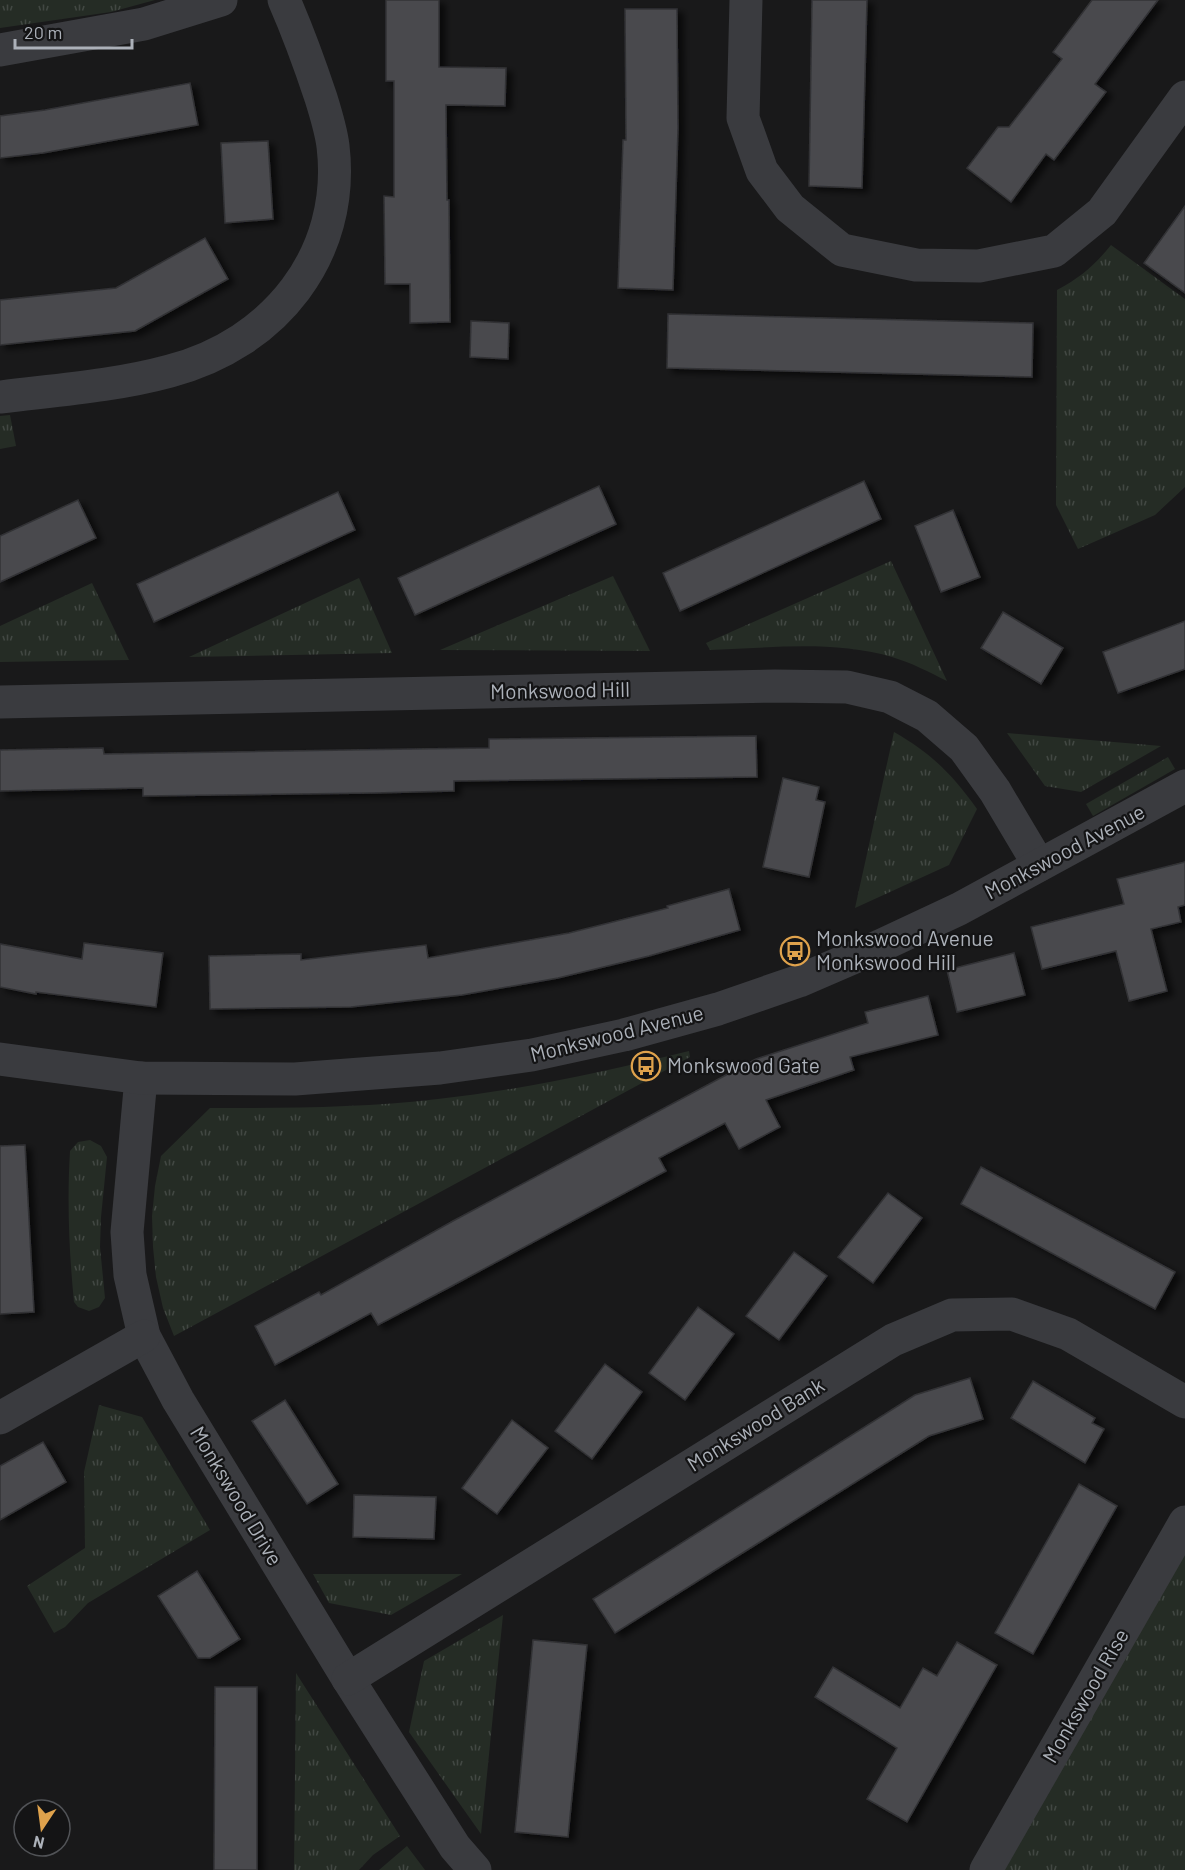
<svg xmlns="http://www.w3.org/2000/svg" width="1185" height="1870" font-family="Barlow,sans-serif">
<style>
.grass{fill:url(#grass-tufts)}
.building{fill:#48494d;stroke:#333336;stroke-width:1.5;filter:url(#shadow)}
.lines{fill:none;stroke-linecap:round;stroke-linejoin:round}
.minor{stroke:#3a3b3f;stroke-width:33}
.tertiary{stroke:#3a3b3f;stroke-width:33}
.labels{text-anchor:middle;stroke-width:4.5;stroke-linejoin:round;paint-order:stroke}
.street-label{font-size:21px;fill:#acb1b9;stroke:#141415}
.poi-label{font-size:21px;fill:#acb1b9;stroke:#141415;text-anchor:start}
</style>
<defs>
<pattern id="grass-tufts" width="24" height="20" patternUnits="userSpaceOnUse" patternTransform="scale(1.5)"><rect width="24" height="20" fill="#252c25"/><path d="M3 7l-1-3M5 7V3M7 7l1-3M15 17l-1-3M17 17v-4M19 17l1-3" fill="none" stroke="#424843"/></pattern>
<filter id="shadow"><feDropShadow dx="6" dy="4" stdDeviation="3" flood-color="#0009"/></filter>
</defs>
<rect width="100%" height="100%" fill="#19191a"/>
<!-- grass -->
<g class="grass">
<polygon points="0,0 155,0 111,12 0,28"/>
<path d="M1111,245l74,54v188l-30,28 -77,34 -22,-44 1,-215c24,-13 37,-24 54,-45z"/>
<polygon points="10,415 16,446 0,449 0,416"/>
<path d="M891,561l56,120c-18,-9 -35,-18 -55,-24 -59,-17 -121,-9 -182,-7l-4,-7z"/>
<polygon points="613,576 650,651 440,650"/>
<polygon points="359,578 392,653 189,657"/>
<polygon points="92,583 129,660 0,662 0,626"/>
<path d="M894,732c37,21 58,42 83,77l-28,56 -94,43z"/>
<polygon points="1007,733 1161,746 1081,792 1045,786"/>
<polygon points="1168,757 1175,769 1093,816 1086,804"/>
<path d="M689,1051l1,6 -516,279 -11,-28 -7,-31 -3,-30 -1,-31 3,-30 6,-30 49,-48c76,0 152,0 228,-9 85,-9 168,-28 251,-48z"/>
<path d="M90,1140l11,6 6,11 -6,60 -1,30 5,51 -6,9 -10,4 -11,-4 -4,-5c-5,-51 -7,-100 -4,-151l8,-9z"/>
<polygon points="99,1405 142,1417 210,1530 88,1603 65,1627 54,1633 27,1586 85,1548 84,1472"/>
<polygon points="1185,1522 1185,1870 986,1870"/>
<polygon points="313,1574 462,1574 391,1615 329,1603"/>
<polygon points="503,1615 481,1834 409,1732 424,1661"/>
<polygon points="296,1673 400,1836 373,1855 359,1870 294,1870"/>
<polygon points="407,1846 425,1870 379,1870"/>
</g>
<!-- building -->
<g class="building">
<polygon points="386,0 439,0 439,67 506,68 505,106 446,105 447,200 449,200 450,322 410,323 410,284 385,284 384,196 394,197 394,81 386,81"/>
<polygon points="812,0 867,0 862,188 809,186"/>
<polygon points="1092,0 1158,0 1095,84 1106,92 1054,160 1046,154 1011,202 967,168 998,127 1009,127 1062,59 1053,52"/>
<polygon points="625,9 677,9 678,128 673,290 618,288 623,140 626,140"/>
<polygon points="190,83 198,125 43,153 0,158 0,116 45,110"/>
<polygon points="268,141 273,219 225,223 221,143"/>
<polygon points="1185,206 1185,293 1144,263"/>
<polygon points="205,238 228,279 135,331 0,345 0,300 116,288"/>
<polygon points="668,314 1033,323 1032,377 667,368"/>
<polygon points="471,321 509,323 508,359 470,357"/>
<polygon points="864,481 881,519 680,611 663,573"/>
<polygon points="599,486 616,524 415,615 398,578"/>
<polygon points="338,492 355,530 154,622 137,584"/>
<polygon points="78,500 96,538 0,582 0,536"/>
<polygon points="953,510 980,577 941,592 915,526"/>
<polygon points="1003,612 1063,648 1041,684 981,648"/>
<polygon points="1185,621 1185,669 1118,693 1103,652"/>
<polygon points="756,736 757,777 454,781 454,791 374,793 143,796 143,788 0,791 0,750 103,748 104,754 413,749 489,748 489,739"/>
<polygon points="783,778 819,787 816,800 825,802 809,877 763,867"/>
<polygon points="1185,862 1185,905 1178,907 1181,922 1151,929 1167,991 1129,1001 1116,951 1042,969 1031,927 1124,904 1117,879"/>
<polygon points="729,889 740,930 649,956 558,978 462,995 351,1007 210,1009 209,956 301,954 301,960 426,945 428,958 569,933 668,908 667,906"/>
<polygon points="84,943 163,953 156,1007 36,992 36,994 0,987 0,944 82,959"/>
<polygon points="1014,953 1025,995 957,1012 947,970"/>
<polygon points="928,996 938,1035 850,1057 854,1070 766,1100 780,1127 739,1149 725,1123 659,1158 666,1171 450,1287 378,1325 371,1313 275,1365 255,1326 319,1292 321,1295 453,1221 756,1059 868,1023 865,1012"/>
<polygon points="25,1145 34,1312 0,1314 0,1146"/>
<polygon points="981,1167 1175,1272 1155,1309 961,1204"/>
<polygon points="888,1193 922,1218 873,1283 838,1257"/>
<polygon points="794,1252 827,1276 779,1340 746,1316"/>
<polygon points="698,1307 734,1334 685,1400 649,1373"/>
<polygon points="605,1364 642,1392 592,1459 555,1431"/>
<polygon points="970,1378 983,1419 929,1436 615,1633 593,1599 915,1395"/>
<polygon points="1033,1381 1095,1418 1092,1423 1104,1429 1085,1463 1011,1418"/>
<polygon points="285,1400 338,1484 307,1504 252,1421"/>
<polygon points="512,1420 548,1448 497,1514 462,1488"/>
<polygon points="43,1442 66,1482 0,1520 0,1466"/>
<polygon points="1079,1484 1117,1506 1033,1654 995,1633"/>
<polygon points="354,1495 436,1497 434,1539 353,1537"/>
<polygon points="197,1571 240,1639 210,1658 198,1658 158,1596"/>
<polygon points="533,1640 587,1645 568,1837 515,1832"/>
<polygon points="957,1642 997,1665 907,1822 867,1799 897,1748 815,1697 833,1667 900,1708 923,1668 937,1676"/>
<polygon points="215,1687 257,1687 257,1870 214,1870"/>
</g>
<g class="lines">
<!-- minor -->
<g class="minor">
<polyline points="746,0 743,118 762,171 790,208 842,250 916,265 979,266 1054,251 1102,212 1185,97"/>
<path d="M0,397c57,-7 115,-11 170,-26 104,-27 176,-116 163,-225 -2,-16 -7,-32 -12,-48 -11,-33 -23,-66 -37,-98"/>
<polyline points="0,702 775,686 847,687 890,697 927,716 964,748 995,791 1039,865"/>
<polyline points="141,1078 127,1232 130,1275 144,1336 178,1400 348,1679 455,1847 475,1870"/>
<polyline points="0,1418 144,1336"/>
<polyline points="348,1679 893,1340 952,1315 1012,1314 1068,1334 1185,1402"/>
<polyline points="986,1870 1185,1522"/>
</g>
<!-- tertiary -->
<g class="tertiary">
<polyline points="0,50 144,24 221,0"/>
<polyline points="0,1059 141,1078 295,1079 440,1068 532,1055 624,1035 718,1009 799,981 880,946 959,909 1185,786"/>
</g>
</g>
<!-- icons -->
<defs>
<g id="bus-ring" transform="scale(1.5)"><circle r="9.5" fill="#141415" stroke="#dfa24c" stroke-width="1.5"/><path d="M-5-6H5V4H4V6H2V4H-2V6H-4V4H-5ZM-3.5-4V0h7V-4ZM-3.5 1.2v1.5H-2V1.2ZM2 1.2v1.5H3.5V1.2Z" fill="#dfa24c"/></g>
</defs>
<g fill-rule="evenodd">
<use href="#bus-ring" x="795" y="951"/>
<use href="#bus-ring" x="646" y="1066"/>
</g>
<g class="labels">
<!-- street labels -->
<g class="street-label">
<text transform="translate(560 691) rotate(-1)" y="7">Monkswood Hill</text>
<text transform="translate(1065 852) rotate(-28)" y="7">Monkswood Avenue</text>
<text transform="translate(617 1034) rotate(-14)" y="7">Monkswood Avenue</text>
<text transform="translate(756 1425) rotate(-32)" y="7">Monkswood Bank</text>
<text transform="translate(236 1496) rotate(59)" y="7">Monkswood Drive</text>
<text transform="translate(1086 1696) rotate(-60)" y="7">Monkswood Rise</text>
</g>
<!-- poi labels -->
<g class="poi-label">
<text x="816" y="946">Monkswood Avenue<tspan x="816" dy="24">Monkswood Hill</tspan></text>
<text x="667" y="1073">Monkswood Gate</text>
</g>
</g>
<!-- north arrow -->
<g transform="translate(42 1828) rotate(193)"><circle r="28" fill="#141415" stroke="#515357" stroke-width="1.5"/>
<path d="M0-4.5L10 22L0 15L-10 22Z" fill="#dfa24c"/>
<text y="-9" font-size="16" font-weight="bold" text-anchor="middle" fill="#acb1b9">N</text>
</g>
<!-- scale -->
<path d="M15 39v9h117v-9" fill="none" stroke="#acb1b9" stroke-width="3"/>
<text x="24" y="39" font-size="18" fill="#acb1b9" stroke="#141415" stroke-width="4.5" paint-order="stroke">20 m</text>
</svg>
